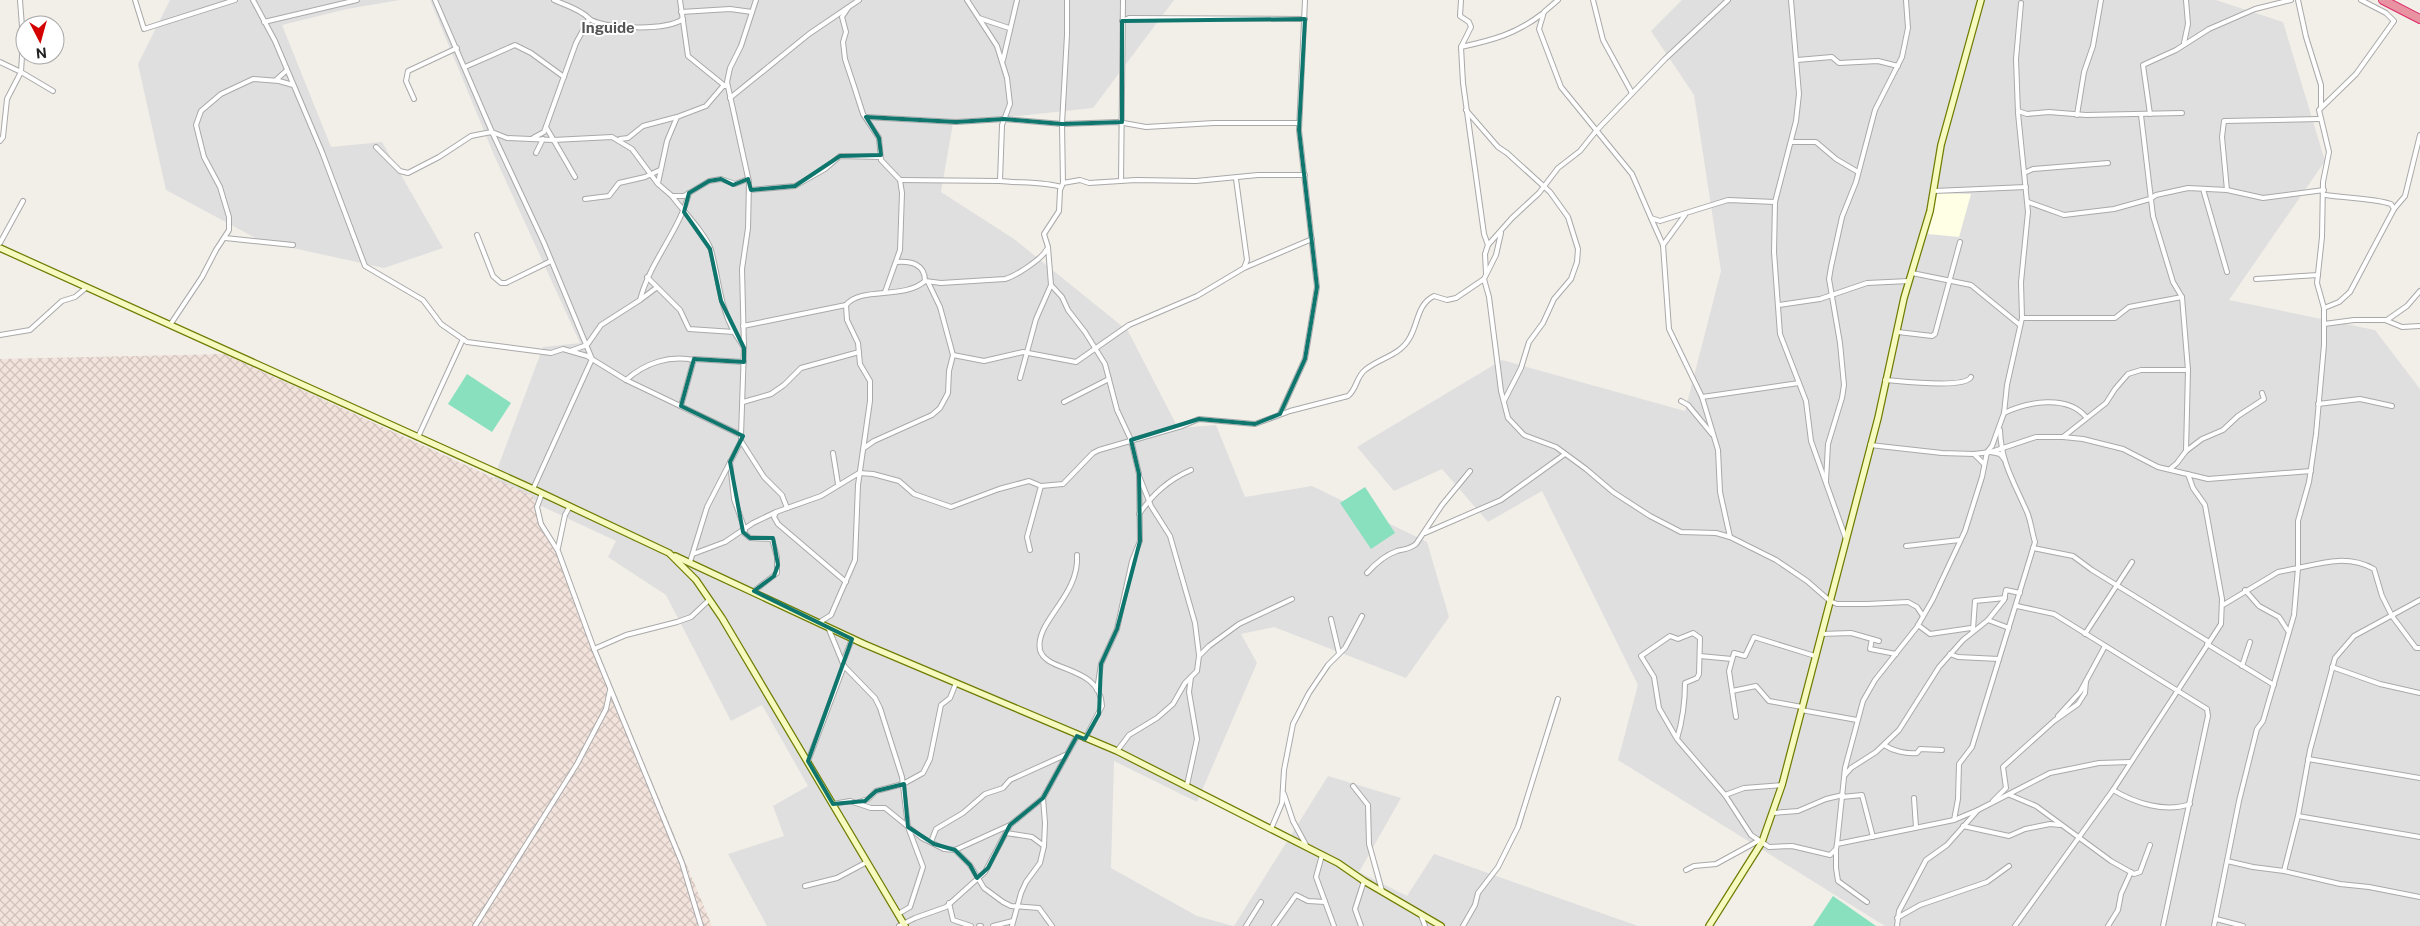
<svg xmlns="http://www.w3.org/2000/svg" width="2420" height="926" font-family="'Public Sans',sans-serif">
<style>
.residential{fill:#e0dfdf}
.education{fill:#ffffe5}
.military{fill:url(#military-cross-hatch)}
.pitch{fill:#88e0be}
.lines{fill:none;stroke-linecap:round;stroke-linejoin:round}
.street-casing{stroke:#a9a9a9;stroke-width:6}
.secondary-casing{stroke:#707d05;stroke-width:8}
.highway-casing{stroke:#dc2a67;stroke-width:10}
.street{stroke:#fff;stroke-width:4}
.secondary{stroke:#f7fabf;stroke-width:5.5}
.highway{stroke:#e892a2;stroke-width:8}
.marked{fill:none;stroke:#0f766e;stroke-width:4;stroke-linejoin:round}
.labels{text-anchor:middle;stroke-width:4;stroke-linejoin:round;paint-order:stroke}
.neighbourhood-label{font-size:15px;font-weight:bold;fill:#555;stroke:#fff}
</style>
<defs>
<pattern id="military-cross-hatch" width="8" height="8" patternUnits="userSpaceOnUse" patternTransform="scale(1.25)"><rect width="8" height="8" fill="#f3e3dd"/><path d="M0 0l8 8M0 8l8-8" fill="none" stroke="#d0c2bd"/></pattern>
</defs>
<rect width="100%" height="100%" fill="#f2efe9"/>
<!-- residential -->
<g class="residential">
<polygon points="170,0 400,0 347,9 282,25 331,147 382,142 443,248 384,268 261,241 166,190 138,64"/>
<polygon points="430,0 1174,0 1093,108 953,123 941,192 1014,239 1128,331 1178,428 1216,425 1245,497 1312,486 1427,542 1449,617 1406,678 1274,627 1241,634 1257,663 1197,802 1114,761 1111,868 1197,916 1233,926 767,926 728,854 784,836 773,806 808,786 762,705 731,721 666,595 608,557 616,541 492,483 543,347 580,343 494,155"/>
<polygon points="1682,0 2216,0 2283,22 2325,161 2229,300 2375,330 2420,389 2420,926 1885,926 1618,760 1638,685 1542,491 1488,522 1442,469 1394,491 1357,447 1502,360 1685,411 1721,271 1694,95 1651,31"/>
<polygon points="1328,776 1401,798 1359,872 1407,896 1434,854 1638,926 1234,926"/>
</g>
<!-- education -->
<polygon class="education" points="1937,193 1971,194 1959,237 1928,234"/>
<!-- military -->
<polygon class="military" points="224,354 533,496 712,926 0,926 0,359"/>
<!-- pitch -->
<g class="pitch">
<polygon points="467,374 511,403 492,432 448,404"/>
<polygon points="1365,487 1395,533 1371,549 1340,503"/>
<polygon points="1833,896 1876,926 1813,926"/>
</g>
<g class="lines">
<!-- street casing -->
<g class="street-casing">
<g id="street">
<polyline points="20,0 23,40 21,72 53,91"/>
<polyline points="135,0 144,29 235,0"/>
<polyline points="253,0 275,41 322,152 365,266 423,300 441,324 467,342 551,353 563,349 587,356 626,380 741,435"/>
<polyline points="435,0 492,132 544,243 592,359 533,489"/>
<path d="M554,0c9,4 19,7 28,13 4,2 6,5 9,7 19,9 75,11 92,-1"/>
<polyline points="680,0 688,56 725,86"/>
<path d="M967,0l30,46 10,32 3,26 -8,21 -2,56c18,2 46,1 61,6"/>
<polyline points="1461,0 1460,16 1469,22 1471,27 1461,47 1463,83 1484,234 1488,245"/>
<polyline points="1558,0 1544,12 1539,29 1561,87 1632,174 1651,218 1660,221 1728,200 1775,202"/>
<polyline points="1593,0 1603,40 1632,93"/>
<polyline points="1791,0 1799,94 1796,121 1775,202 1774,252 1780,334 1806,401 1811,441 1846,539"/>
<polyline points="2298,0 2306,37 2321,85 2321,106"/>
<polyline points="848,8 842,17 846,32 843,42 845,59 854,86 863,114 879,138 881,160 900,180 902,193 900,250 885,292"/>
<polyline points="681,12 730,9 752,12"/>
<polyline points="979,18 1009,28"/>
<polyline points="1122,21 1129,18 1305,19"/>
<polyline points="264,22 357,0"/>
<polyline points="2184,43 2188,24 2186,0"/>
<path d="M1461,47c32,-7 55,-13 81,-33"/>
<polyline points="1003,60 1017,0"/>
<polyline points="1797,60 1832,57 1839,63 1878,61 1898,66"/>
<polyline points="0,62 21,72 7,99 3,137 0,141"/>
<polyline points="465,67 515,45 531,53 564,77"/>
<polyline points="276,80 287,70"/>
<polyline points="730,98 809,34 859,0"/>
<polyline points="414,99 406,81 408,71 457,48"/>
<polyline points="1466,110 1498,147 1507,153 1550,192 1568,217 1578,249 1577,262 1571,279 1554,299 1543,323 1529,342 1521,368 1504,401"/>
<polyline points="2018,111 2027,114 2049,112 2086,115 2182,113"/>
<polyline points="2150,114 2143,65 2176,50 2209,29 2255,9 2291,0"/>
<polyline points="2077,115 2084,72 2093,46 2101,0"/>
<polyline points="866,117 956,122 1004,119 1062,124 1118,122 1146,127 1214,123 1299,123"/>
<polyline points="546,127 575,177"/>
<polyline points="533,138 544,132 576,43 589,19"/>
<polyline points="620,139 628,138 643,126 677,117"/>
<polyline points="1791,142 1816,142 1836,159 1858,172"/>
<polyline points="376,147 400,171 408,173 439,157 471,136 481,134 492,132 507,138 553,140 612,137 632,149 658,184 672,196 684,196 709,181 721,179 735,184 748,179"/>
<polyline points="536,153 543,139"/>
<polyline points="2024,173 2033,169 2108,163"/>
<polyline points="900,180 1000,181"/>
<polyline points="1121,181 1123,0"/>
<polyline points="658,183 667,141 677,117 706,106 724,85"/>
<polyline points="1063,183 1062,124 1067,35 1067,0"/>
<polyline points="2203,189 2227,272"/>
<polyline points="749,190 795,186 825,169 840,156 880,157"/>
<polyline points="2227,190 2222,137 2224,121 2320,119"/>
<polyline points="1934,191 2026,187"/>
<path d="M672,196c10,14 34,38 39,54 8,29 8,54 23,82"/>
<polyline points="585,199 609,196 619,183 645,177 660,170"/>
<polyline points="2028,202 2064,215 2114,209 2150,199 2156,195 2188,188 2227,190 2263,198 2324,190"/>
<polyline points="2394,209 2405,196 2420,135"/>
<polyline points="1651,218 1663,245 1669,329 1702,397 1718,450 1720,492 1730,537"/>
<polyline points="477,235 493,276 501,283 506,283 551,261"/>
<polyline points="225,238 293,245"/>
<polyline points="0,243 23,201"/>
<polyline points="1663,245 1685,215"/>
<path d="M897,262c14,-1 28,2 28,19"/>
<polyline points="1244,268 1312,239"/>
<polyline points="1486,273 1485,254 1488,245 1512,218 1539,193 1558,168 1580,151 1596,131 1665,59 1728,0"/>
<polyline points="1912,273 1971,285 2020,325"/>
<polyline points="647,277 680,310 689,329 734,332 743,346"/>
<polyline points="1484,279 1489,297 1501,391 1508,418 1524,435 1556,447 1586,469 1613,492 1650,516 1681,532 1716,533 1730,537 1776,560 1807,581 1830,601 1837,604 1867,604 1908,602 1917,607 1923,616"/>
<polyline points="2256,279 2318,275"/>
<polyline points="640,300 656,288"/>
<polyline points="1779,305 1820,299 1867,283 1909,281"/>
<path d="M2324,308l15,-6 11,-10 44,-83 -3,-5c-17,-6 -46,-6 -66,-9"/>
<polyline points="2022,318 2115,318 2129,307 2182,297"/>
<polyline points="2385,320 2402,327 2420,326"/>
<polyline points="2324,324 2354,320 2387,320 2407,306 2420,291"/>
<polyline points="170,325 202,277 216,250 229,230 229,217 220,187 204,157 196,125 201,111 221,94 253,79 279,81 293,85"/>
<path d="M743,326l103,-21c15,-19 58,-5 79,-24l16,2 64,-4c11,-3 37,-20 42,-30"/>
<polyline points="1898,332 1932,336 1935,334 1960,242"/>
<polyline points="0,335 30,330 62,301 75,297 87,287"/>
<path d="M570,351l17,-6 14,-20 39,-25c10,-39 39,-68 49,-107"/>
<polyline points="953,355 984,361 1023,352 1076,362 1129,325 1197,296 1244,268 1247,260 1236,179"/>
<polyline points="1020,378 1036,319 1051,285"/>
<path d="M626,380c19,-17 43,-25 68,-20"/>
<path d="M1885,380c15,1 80,9 86,-3"/>
<polyline points="1702,397 1799,383"/>
<polyline points="1681,401 1688,405 1712,434"/>
<polyline points="743,402 771,394 784,385 801,368 859,352"/>
<polyline points="1064,402 1109,379"/>
<polyline points="2318,404 2360,399 2392,406"/>
<polyline points="681,406 694,359 744,362"/>
<path d="M2004,413c23,-11 63,-19 82,4"/>
<polyline points="1280,414 1305,359 1317,287 1299,130 1305,0"/>
<polyline points="418,437 463,339"/>
<polyline points="2063,437 2106,403 2115,389 2128,374 2141,370 2188,370 2182,297 2173,282 2153,216 2141,115"/>
<polyline points="741,441 764,477 782,495 787,508"/>
<polyline points="1870,445 1942,453 1974,454 1991,452 2036,437 2063,437 2083,439 2123,449 2158,467 2208,479 2311,471"/>
<polyline points="864,448 874,441 932,415 940,408 948,393 949,371 953,355 940,307 928,282"/>
<polyline points="2186,451 2188,370"/>
<polyline points="1991,452 2000,454 2004,459"/>
<polyline points="833,453 838,484"/>
<polyline points="1974,454 1984,464"/>
<polyline points="730,462 734,499 745,530"/>
<polyline points="2170,469 2177,463 2186,451 2202,439 2223,430 2238,416 2264,399 2262,393"/>
<polyline points="1139,476 1151,506 1170,536 1195,623 1199,655"/>
<polyline points="1826,481 1828,444 1842,398 1844,385 1840,343 1829,279 1831,267 1842,217 1856,182 1875,110 1902,57 1908,28 1906,0"/>
<polyline points="542,493 537,507 541,524 558,551 594,649 682,863 701,926"/>
<polyline points="776,512 774,517 778,524 846,582"/>
<path d="M1139,514c14,-20 29,-34 52,-44"/>
<polyline points="743,532 750,538 772,539 777,557 777,573 754,591"/>
<polyline points="1425,533 1501,500 1565,454"/>
<polyline points="1906,546 1960,540"/>
<polyline points="558,548 565,515 570,506"/>
<polyline points="2033,548 2073,556 2092,570 2209,642"/>
<path d="M1030,550l-3,-13 14,-51 22,-2 30,-31 6,-3 83,-24 17,-7 56,5 35,-13 58,-15c9,-7 8,-19 17,-26 14,-12 34,-14 44,-31 9,-14 8,-35 25,-43l13,4 9,-2 28,-19 12,-24 5,-22"/>
<polyline points="693,554 725,542 753,523 776,512 821,496 859,473 873,474 899,481 914,494 951,507 999,489 1029,481 1041,486"/>
<path d="M1077,555c3,41 -43,67 -37,95 6,23 60,15 62,56l-17,33"/>
<polyline points="690,562 707,507 741,441 741,435 744,348 742,269 748,228 749,182 727,82 730,68 741,46 756,0"/>
<path d="M1367,573c8,-9 18,-18 30,-22 8,-2 13,-2 19,-7l26,-39 28,-34"/>
<polyline points="2245,590 2259,606 2279,617 2288,631"/>
<polyline points="2223,605 2278,572 2298,568 2298,521 2309,482 2316,434 2324,345 2324,308 2317,283 2322,237 2323,182 2329,152 2319,110 2356,74 2394,21 2386,13 2361,0"/>
<polyline points="2017,606 2054,614 2207,709 2208,716 2163,926"/>
<polyline points="1331,619 1339,653"/>
<polyline points="1988,620 2009,628"/>
<polyline points="820,622 831,615 855,560 858,485 870,401 870,381 860,364 858,343 847,320 846,305"/>
<polyline points="1918,625 1930,634 1971,628 1973,630"/>
<polyline points="828,627 844,666 875,698 880,708 902,777 908,827 923,867 910,907 898,914"/>
<polyline points="1973,629 1975,601 2005,598"/>
<polyline points="1821,634 1851,633 1879,641"/>
<polyline points="2085,634 2132,562"/>
<polyline points="1872,639 1870,649 1896,654"/>
<polyline points="2207,644 2274,685"/>
<polyline points="594,649 626,635 677,622 691,617 709,600"/>
<polyline points="1950,654 1958,657 1999,659"/>
<polyline points="1700,656 1732,659"/>
<polyline points="843,662 852,639"/>
<polyline points="2242,666 2250,642"/>
<polyline points="2332,667 2380,684 2420,693"/>
<polyline points="1097,690 1101,664 1117,629 1132,561 1140,541 1139,474 1131,440 1117,410 1105,364 1085,332 1068,310 1062,297 1051,285 1048,247 1044,234 1059,211 1060,190 1063,183 1080,180 1089,183 1136,180 1196,181 1258,175 1305,175"/>
<polyline points="1732,691 1756,686 1769,701 1802,707"/>
<polyline points="1801,710 1857,720"/>
<polyline points="2058,716 2080,692 2105,646"/>
<polyline points="1736,717 1729,671 1734,653 1745,656 1754,637 1815,656"/>
<path d="M1677,739c5,-17 8,-39 8,-56l12,-5 2,-4 1,-36 -7,-5 -15,6 -8,-3 -29,20 13,21 5,31 18,31 48,56 26,40 18,12 23,-1 38,9 6,-6 1,-5 117,-24 24,-10"/>
<path d="M1884,745c9,6 22,9 33,8l3,-4 22,1"/>
<polyline points="1117,751 1129,735 1157,718 1173,704 1185,683 1197,671 1199,656 1209,646 1239,624 1292,599"/>
<polyline points="2308,759 2420,778"/>
<polyline points="808,761 844,666"/>
<polyline points="1845,775 1851,768 1876,752 1899,730 1939,667 1963,640 1988,620 2004,600 2006,590 2020,593"/>
<polyline points="1187,785 1197,739 1189,692 1191,677"/>
<polyline points="1353,786 1368,805 1369,844 1382,891"/>
<path d="M2113,790c22,13 52,23 77,14"/>
<polyline points="1284,794 1293,821 1307,847"/>
<polyline points="1725,795 1744,788 1782,785"/>
<polyline points="2010,795 2036,806 2111,861 2134,874 2140,872 2150,845"/>
<polyline points="1842,797 1862,795 1873,837"/>
<polyline points="1043,798 1045,823 1044,846"/>
<polyline points="1914,798 1916,827"/>
<polyline points="1993,801 2006,788 2003,767 2054,721 2078,704 2085,693 2086,681"/>
<polyline points="859,802 868,799 876,791 903,784 923,773 930,759 941,705 950,698 956,683"/>
<polyline points="833,804 850,801 871,808 885,808 922,838 944,849 955,850 1010,825 1043,798 1077,736"/>
<polyline points="1773,813 1798,811 1826,799 1843,795"/>
<polyline points="2298,816 2420,837"/>
<path d="M1954,820l4,-21 1,-35 13,-17 63,-205c-3,-9 -4,-21 -8,-30 -12,-28 -26,-49 -27,-82"/>
<polyline points="1963,826 2009,836 2025,829 2050,824 2060,825"/>
<polyline points="1271,829 1282,803 1284,770 1293,724 1309,693 1328,665 1345,648 1362,616"/>
<polyline points="1006,833 1032,837 1044,846 1040,863 1026,882 1021,893 1012,926"/>
<polyline points="931,842 936,829 963,813 985,794 1003,788 1010,780 1065,755"/>
<polyline points="1837,844 1845,768 1863,701 1875,680 1917,627 1933,599 1965,531 1982,477 1987,452 1992,446 2004,413 2007,385 2022,318 2021,282 2028,212 2018,113 2016,59 2021,3"/>
<polyline points="955,850 970,865 984,888 1003,902 1011,906 1039,908 1052,926"/>
<polyline points="1836,850 1836,868 1838,881 1867,902"/>
<polyline points="1322,855 1316,877 1334,926"/>
<polyline points="2227,861 2253,867 2284,871 2340,884 2369,887 2420,897"/>
<polyline points="1686,870 1694,866 1716,864 1758,841"/>
<polyline points="2284,871 2298,816 2310,750 2335,658 2354,636 2420,600"/>
<polyline points="805,886 837,878 867,862"/>
<polyline points="949,903 953,920 971,926"/>
<polyline points="1421,915 1425,926"/>
<polyline points="1897,918 1920,905 1987,882 2009,866"/>
<polyline points="2216,919 2243,926"/>
<polyline points="475,926 577,764 606,709 610,690"/>
<polyline points="899,926 915,918 946,907 985,872 1010,825"/>
<polyline points="979,926 981,926"/>
<polyline points="993,926 1013,921"/>
<polyline points="1246,926 1261,902"/>
<polyline points="1274,926 1296,895 1308,901 1325,902"/>
<polyline points="1361,926 1355,909 1364,881"/>
<polyline points="1463,926 1475,905 1478,893 1498,867 1518,827 1558,699"/>
<polyline points="1897,926 1899,911 1926,860 1947,845 1978,810 2050,773 2099,763 2131,762"/>
<polyline points="2015,926 2113,790 2221,624 2222,599 2205,505 2193,488 2188,474"/>
<polyline points="2108,926 2118,910 2121,894 2131,872"/>
<path d="M2214,926l25,-125 18,-72 6,-8 31,-106 4,-47c26,-6 51,-13 76,1l8,27 10,20 24,32h4"/>
</g>
</g>
<!-- secondary casing -->
<g class="secondary-casing">
<g id="secondary">
<polyline points="0,248 533,489 669,553 696,580 722,618 905,926"/>
<polyline points="675,556 864,644 1117,751 1338,863 1364,881 1441,926"/>
<polyline points="1709,926 1762,842 1782,785 1878,418 1904,298 1930,211 1941,145 1981,0"/>
</g>
</g>
<!-- highway casing -->
<g class="highway-casing">
<polyline id="highway" points="2383,0 2420,19"/>
</g>
<!-- street -->
<use href="#street" class="street"/>
<!-- secondary -->
<use href="#secondary" class="secondary"/>
<!-- highway -->
<use href="#highway" class="highway"/>
</g>
<!-- marked area -->
<path class="marked" d="M1305,19l-6,111 18,157 -12,72 -25,55 -25,10 -56,-5 -68,21 8,34 1,67 -23,88 -16,35 -2,50 -14,25 -8,-3 -34,62 -33,27 -22,43 -11,10 -7,-13 -15,-15 -21,-6 -26,-17 -4,-43 -28,7 -11,10 -32,3 -25,-43 44,-122 -98,-48 20,-15 4,-11 -5,-27h-23l-7,-6 -13,-70 13,-26 -62,-30 13,-47 50,3v-14l-23,-47 -11,-52 -26,-37 5,-19 20,-12 12,-2 12,6 15,-6 3,11 44,-4 45,-30 41,-1 -2,-17 -13,-21 90,5 48,-3 58,5 60,-2v-101z"/>
<g class="labels">
<!-- neighbourhood labels -->
<g class="neighbourhood-label">
<text x="608" y="33">Inguide</text>
</g>
</g>
<!-- north arrow -->
<g transform="translate(40 40) rotate(174)"><circle r="24" fill="#ffffff" stroke="#a7a7a7"/>
<path d="M0-4L9 19L0 12L-9 19Z" fill="#d40000"/>
<text y="-8" font-size="14" font-weight="bold" text-anchor="middle" fill="#222222">N</text>
</g>
</svg>
